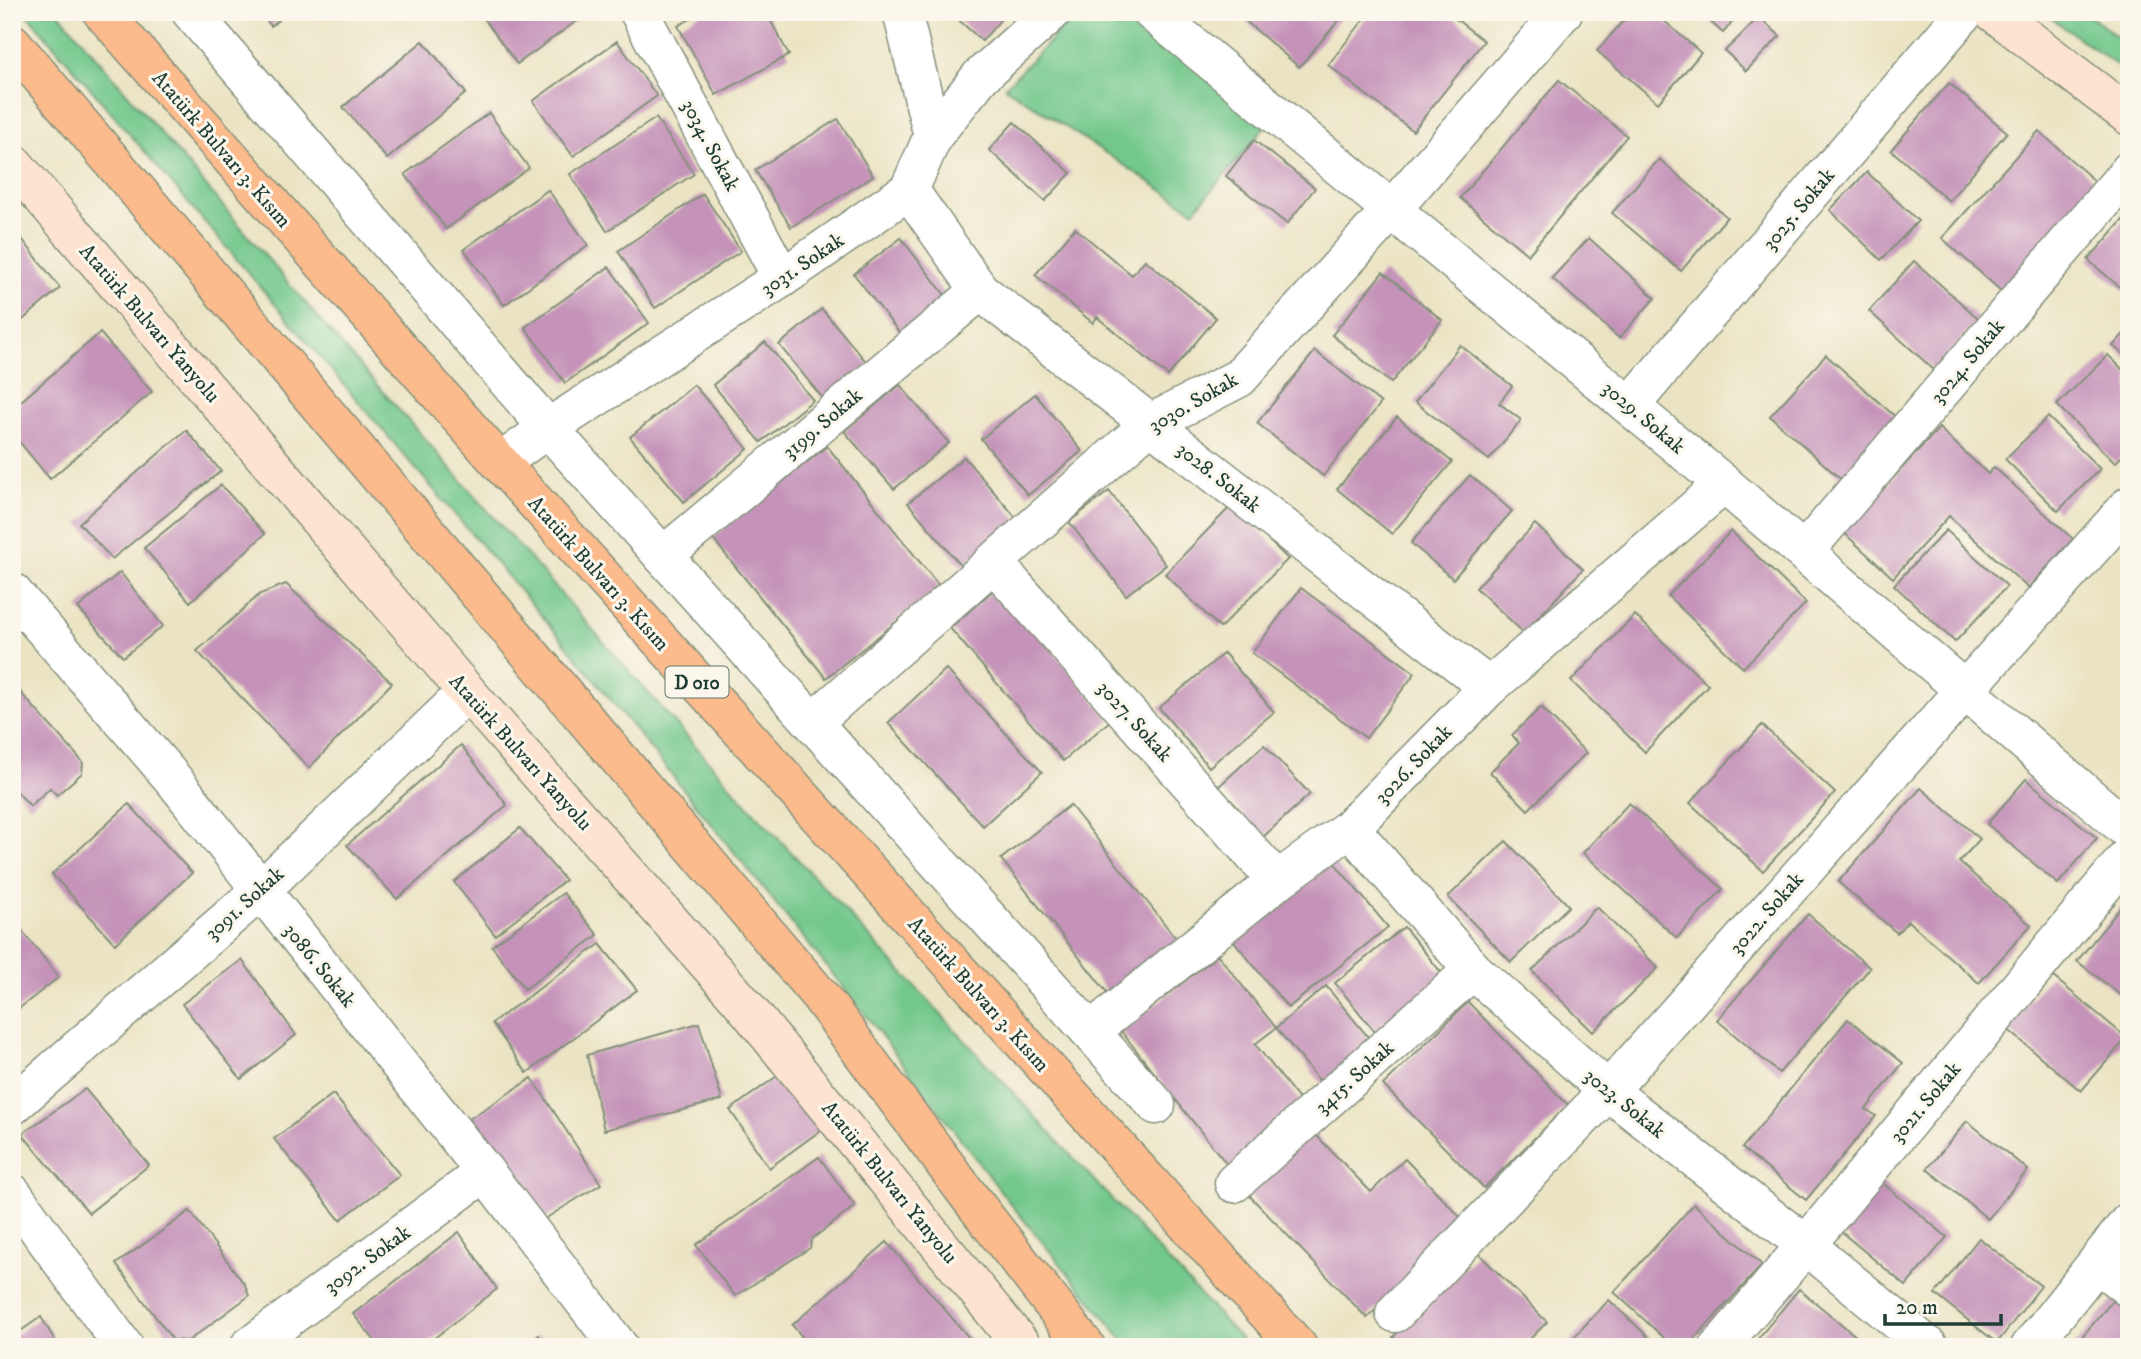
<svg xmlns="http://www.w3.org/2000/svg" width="2141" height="1359" font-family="'IM FELL DW Pica',serif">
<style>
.green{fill:#73c88c;stroke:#498260;stroke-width:2}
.building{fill:#c593b9}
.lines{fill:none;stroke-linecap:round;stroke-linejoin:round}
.minor-casing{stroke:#85907c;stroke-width:41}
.secondary-casing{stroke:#85907c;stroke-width:41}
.trunk-casing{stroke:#85907c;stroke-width:41}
.minor{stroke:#fff;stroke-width:38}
.secondary{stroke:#fde4d1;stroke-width:38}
.trunk{stroke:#fbbb8c;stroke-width:38}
.labels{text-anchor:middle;stroke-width:6;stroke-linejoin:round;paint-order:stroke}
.shield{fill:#fbf7ec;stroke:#61756b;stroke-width:2}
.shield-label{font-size:19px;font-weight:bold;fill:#1f3d34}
.street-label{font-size:21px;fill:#1f3d34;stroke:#fbf7ec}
</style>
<rect width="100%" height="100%" fill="#fbf7ec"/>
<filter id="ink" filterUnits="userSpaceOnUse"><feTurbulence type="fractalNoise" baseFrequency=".0143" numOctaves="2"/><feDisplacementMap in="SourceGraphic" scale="14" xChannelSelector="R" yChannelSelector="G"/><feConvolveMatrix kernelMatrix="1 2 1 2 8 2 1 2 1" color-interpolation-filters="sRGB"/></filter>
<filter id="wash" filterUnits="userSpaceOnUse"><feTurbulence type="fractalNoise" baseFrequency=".00686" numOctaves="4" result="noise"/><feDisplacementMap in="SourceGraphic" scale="28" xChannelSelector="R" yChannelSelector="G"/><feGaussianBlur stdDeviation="1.57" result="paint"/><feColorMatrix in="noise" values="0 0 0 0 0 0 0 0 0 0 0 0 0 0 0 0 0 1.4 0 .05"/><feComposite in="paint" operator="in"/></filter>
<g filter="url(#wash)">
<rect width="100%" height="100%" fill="#ebe4c4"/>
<!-- green -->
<g class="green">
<polygon points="25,12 58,12 325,326 742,799 1248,1347 1129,1347 1009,1202 857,1004 564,642"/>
<polygon points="1078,12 1129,12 1267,125 1194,211 1005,87"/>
<polygon points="2085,12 2129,46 2129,74 2044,13"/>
</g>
<g id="blocks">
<!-- building -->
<g class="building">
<polygon points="260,12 288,12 271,26"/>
<polygon points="479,12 589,12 517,64"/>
<polygon points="703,12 766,12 789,55 716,95 678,26"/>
<polygon points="950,12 1007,12 982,41"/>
<polygon points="1247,12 1334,12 1341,18 1299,67 1242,18"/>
<polygon points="1370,12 1447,12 1484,41 1413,131 1328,65"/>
<polygon points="1631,12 1654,12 1701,53 1658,103 1597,51"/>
<polygon points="1699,12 1741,12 1723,33"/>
<polygon points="1759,17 1780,36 1746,71 1725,51"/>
<polygon points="423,41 466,93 387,159 343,107"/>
<polygon points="617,41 657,96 573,156 533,101"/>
<polygon points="1559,80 1627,136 1528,255 1460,198"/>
<polygon points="1949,83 2007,132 1949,201 1891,150"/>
<polygon points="489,113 529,168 446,229 405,174"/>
<polygon points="656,118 694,174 607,231 570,174"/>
<polygon points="838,119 873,176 791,227 755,170"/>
<polygon points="1014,122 1071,173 1045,201 989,150"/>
<polygon points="2039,131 2098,184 2001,291 1942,238"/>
<polygon points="1254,140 1315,188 1287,224 1226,176"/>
<polygon points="1659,159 1727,217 1681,271 1612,213"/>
<polygon points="1867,172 1918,221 1881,260 1830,210"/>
<polygon points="548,190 588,245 504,305 464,249"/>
<polygon points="703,194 741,251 655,308 618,251"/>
<polygon points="2129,213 2129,295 2088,260"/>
<polygon points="12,226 60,288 12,329"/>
<polygon points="1075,228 1132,275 1145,260 1216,318 1168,376 1097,317 1093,323 1035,275"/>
<polygon points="901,238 948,299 901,335 854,274"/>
<polygon points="1589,238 1655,298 1619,338 1552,278"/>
<polygon points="1914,261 1979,319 1934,370 1869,311"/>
<polygon points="609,267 649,323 565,383 525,327"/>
<polygon points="1383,272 1442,320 1391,383 1332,335"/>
<polygon points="822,309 869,365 825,401 779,345"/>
<polygon points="2129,328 2129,359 2113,346"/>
<polygon points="100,333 152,392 50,479 12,433 12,409"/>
<polygon points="765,342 813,400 761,442 713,385"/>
<polygon points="1460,345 1512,386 1499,403 1521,420 1489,460 1415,402"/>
<polygon points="1315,351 1381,403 1323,476 1257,423"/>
<polygon points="1826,355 1899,420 1844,482 1770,416"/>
<polygon points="2108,355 2129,376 2129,449 2115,463 2057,405"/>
<polygon points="694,385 748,449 684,502 630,437"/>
<polygon points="900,385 949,443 894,489 844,431"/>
<polygon points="1035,394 1082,451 1028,495 981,439"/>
<polygon points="1397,417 1452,462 1392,534 1337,489"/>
<polygon points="2048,417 2100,469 2058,511 2005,459"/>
<polygon points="1939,428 1988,474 1994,467 2073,539 2028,588 1949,516 1893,578 1843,532"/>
<polygon points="186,430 221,471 112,559 79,523"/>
<polygon points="827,446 940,587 826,678 712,538"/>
<polygon points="964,457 1018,520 962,567 908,503"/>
<polygon points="1470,475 1512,511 1453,579 1411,543"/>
<polygon points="221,485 265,534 190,602 144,548"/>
<polygon points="1109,491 1166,565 1126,595 1069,522"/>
<polygon points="1232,505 1288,559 1220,628 1165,574"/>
<polygon points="1535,524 1583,569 1524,633 1476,588"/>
<polygon points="1946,530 2007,586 1955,642 1894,585"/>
<polygon points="1731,531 1806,603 1743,668 1668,596"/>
<polygon points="120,572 163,626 123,657 78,608"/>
<polygon points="286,584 392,683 309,768 197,651 260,594"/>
<polygon points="998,586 1111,720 1063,761 950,628"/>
<polygon points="1301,588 1415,673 1366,738 1252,653"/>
<polygon points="1635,615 1708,685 1645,752 1571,681"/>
<polygon points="1224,653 1274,712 1209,767 1159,708"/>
<polygon points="946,669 1042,772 983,826 888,723"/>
<polygon points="12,683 83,762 82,773 57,795 50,788 30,806 12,786"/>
<polygon points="1541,707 1586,753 1528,810 1490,772 1519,743 1512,735"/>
<polygon points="1762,725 1835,793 1763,871 1690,803"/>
<polygon points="461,745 507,805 397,899 347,845"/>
<polygon points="1264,745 1310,794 1263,837 1218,787"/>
<polygon points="2026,779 2097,838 2058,884 1987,824"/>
<polygon points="1921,788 1980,839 1959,862 2031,925 1979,983 1908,921 1897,933 1838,882"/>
<polygon points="1629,803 1723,889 1677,938 1583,853"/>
<polygon points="129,804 192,873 115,944 52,874"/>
<polygon points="1070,805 1179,942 1110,996 1001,859"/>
<polygon points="520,828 565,880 495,935 454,882"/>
<polygon points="1506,841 1569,906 1511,962 1448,897"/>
<polygon points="1332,860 1388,927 1288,1008 1233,940"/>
<polygon points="563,893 598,935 525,989 492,946"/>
<polygon points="2129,897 2129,1002 2077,961"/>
<polygon points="1597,907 1658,968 1593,1032 1532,971"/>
<polygon points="1808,914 1870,968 1779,1073 1717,1020"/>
<polygon points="12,918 59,977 12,1014"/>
<polygon points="1404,927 1445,977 1376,1033 1335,983"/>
<polygon points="600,944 637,990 527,1073 492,1023"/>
<polygon points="1218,955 1276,1028 1255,1044 1306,1108 1230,1168 1121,1031"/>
<polygon points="242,960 296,1035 241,1079 182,1004"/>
<polygon points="2051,975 2127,1038 2081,1091 2006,1028"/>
<polygon points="1326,986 1374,1044 1323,1085 1276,1028"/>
<polygon points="1468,1002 1568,1105 1484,1188 1383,1085"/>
<polygon points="1848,1019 1903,1063 1866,1109 1876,1116 1806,1200 1742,1148"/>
<polygon points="699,1023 722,1100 604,1130 587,1055"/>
<polygon points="784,1071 828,1125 769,1168 730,1110"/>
<polygon points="532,1078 601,1184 543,1220 469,1119"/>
<polygon points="85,1089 149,1165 89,1213 22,1134"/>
<polygon points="333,1094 400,1175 340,1220 274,1139"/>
<polygon points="1967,1121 2028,1170 1988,1219 1927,1169"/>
<polygon points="1312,1131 1371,1192 1405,1159 1466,1223 1367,1318 1247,1193"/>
<polygon points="819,1157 855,1206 812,1239 810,1248 735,1296 696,1245"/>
<polygon points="1880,1181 1947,1237 1906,1286 1839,1230"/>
<polygon points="1694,1204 1762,1265 1687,1347 1674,1347 1614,1292"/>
<polygon points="190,1211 245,1285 249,1296 188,1341 173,1340 116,1264"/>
<polygon points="459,1232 497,1289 423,1347 380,1347 353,1314"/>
<polygon points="1979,1238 2041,1286 1997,1343 1935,1294"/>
<polygon points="887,1242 977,1347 811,1347 792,1325"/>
<polygon points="1478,1253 1547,1322 1522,1347 1403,1347 1393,1337"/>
<polygon points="1799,1289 1864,1343 1861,1347 1751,1347"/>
<polygon points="2115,1298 2129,1309 2129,1347 2073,1347"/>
<polygon points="1609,1300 1659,1347 1576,1347 1570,1341"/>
<polygon points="41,1317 59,1347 12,1347 12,1337"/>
<polygon points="539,1335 546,1347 523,1347"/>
</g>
</g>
</g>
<g filter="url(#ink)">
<use href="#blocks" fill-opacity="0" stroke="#85907c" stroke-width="2"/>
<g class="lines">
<!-- minor casing -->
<g class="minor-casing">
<g id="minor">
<polyline points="191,12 548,428 1156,1105"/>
<polyline points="639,12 782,278"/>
<polyline points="902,12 933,136"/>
<polyline points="1152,12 1724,484 2129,831"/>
<polyline points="909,190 980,291 1489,687"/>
<polyline points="1630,406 1965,12"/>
<polyline points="500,463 548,428 782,278 909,190 933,136 980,77 1052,12"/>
<polyline points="1804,552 2129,171"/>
<polyline points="663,556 980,291"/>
<polyline points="993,562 1277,881"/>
<polyline points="12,592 173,779 485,1172 619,1347"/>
<polyline points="813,722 1151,423 1239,378 1392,209 1563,12"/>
<polyline points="1350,828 1473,970 1608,1091 1806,1245 1929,1347"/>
<polyline points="1091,1031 1277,881 1350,828 1489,687 1724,484"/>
<polyline points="12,1106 260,891 467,692"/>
<polyline points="1234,1183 1473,970"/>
<polyline points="12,1193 124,1347"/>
<polyline points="2097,1263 2129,1288"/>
<polyline points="1395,1313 1608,1091 2129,506"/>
<polyline points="249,1347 485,1172"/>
<polyline points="1719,1347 1806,1245 2129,855"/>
<polyline points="2030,1347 2129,1222"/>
</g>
</g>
<!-- secondary casing -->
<g class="secondary-casing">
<g id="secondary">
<polyline points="1993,12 2129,116"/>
<polyline points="12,162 467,692 741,1001 1023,1347"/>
</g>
</g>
<!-- trunk casing -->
<g class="trunk-casing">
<g id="trunk">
<polyline points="102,12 500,463 1298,1347"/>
<polyline points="12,43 820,996 968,1195 1086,1347"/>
</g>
</g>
<!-- minor -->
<use href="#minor" class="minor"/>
<!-- secondary -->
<use href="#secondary" class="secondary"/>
<!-- trunk -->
<use href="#trunk" class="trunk"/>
</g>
</g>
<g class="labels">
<!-- shield labels -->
<rect class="shield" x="665.5" y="666.5" width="63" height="31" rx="5"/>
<g class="shield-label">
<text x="697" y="689">D 010</text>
</g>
<!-- street labels -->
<g class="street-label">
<text transform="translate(711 145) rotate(62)" y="7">3034. Sokak</text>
<text transform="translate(222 149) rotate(49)" y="7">Atatürk Bulvarı 3. Kısım</text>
<text transform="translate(1798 209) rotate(-50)" y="7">3025. Sokak</text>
<text transform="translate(802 264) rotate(-34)" y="7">3031. Sokak</text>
<text transform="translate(150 323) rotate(49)" y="7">Atatürk Bulvarı Yanyolu</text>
<text transform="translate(1967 361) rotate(-50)" y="7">3024. Sokak</text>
<text transform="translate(1193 402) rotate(-30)" y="7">3030. Sokak</text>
<text transform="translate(1644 417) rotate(40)" y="7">3029. Sokak</text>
<text transform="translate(822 423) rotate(-40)" y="7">3199. Sokak</text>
<text transform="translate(1219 477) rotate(38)" y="7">3028. Sokak</text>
<text transform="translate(599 573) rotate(48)" y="7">Atatürk Bulvarı 3. Kısım</text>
<text transform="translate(1135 721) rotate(48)" y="7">3027. Sokak</text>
<text transform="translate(521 752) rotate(48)" y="7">Atatürk Bulvarı Yanyolu</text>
<text transform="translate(1413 764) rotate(-46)" y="7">3026. Sokak</text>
<text transform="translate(244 903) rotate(-42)" y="7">3091. Sokak</text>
<text transform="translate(1766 913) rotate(-49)" y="7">3022. Sokak</text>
<text transform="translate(320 965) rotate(51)" y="7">3086. Sokak</text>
<text transform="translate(979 994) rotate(48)" y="7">Atatürk Bulvarı 3. Kısım</text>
<text transform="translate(1354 1077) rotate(-42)" y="7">3415. Sokak</text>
<text transform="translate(1925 1102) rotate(-50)" y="7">3021. Sokak</text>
<text transform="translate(1625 1103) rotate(39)" y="7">3023. Sokak</text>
<text transform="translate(890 1182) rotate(51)" y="7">Atatürk Bulvarı Yanyolu</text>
<text transform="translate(367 1259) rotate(-36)" y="7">3092. Sokak</text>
</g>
</g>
<!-- margin -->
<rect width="2141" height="1359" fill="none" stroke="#fbf7ec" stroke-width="42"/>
<!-- scale -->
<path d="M1885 1314v10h116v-10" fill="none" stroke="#1f3d34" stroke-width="3.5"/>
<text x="1896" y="1314" font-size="21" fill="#1f3d34" stroke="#fbf7ec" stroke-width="5" paint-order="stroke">20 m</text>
</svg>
